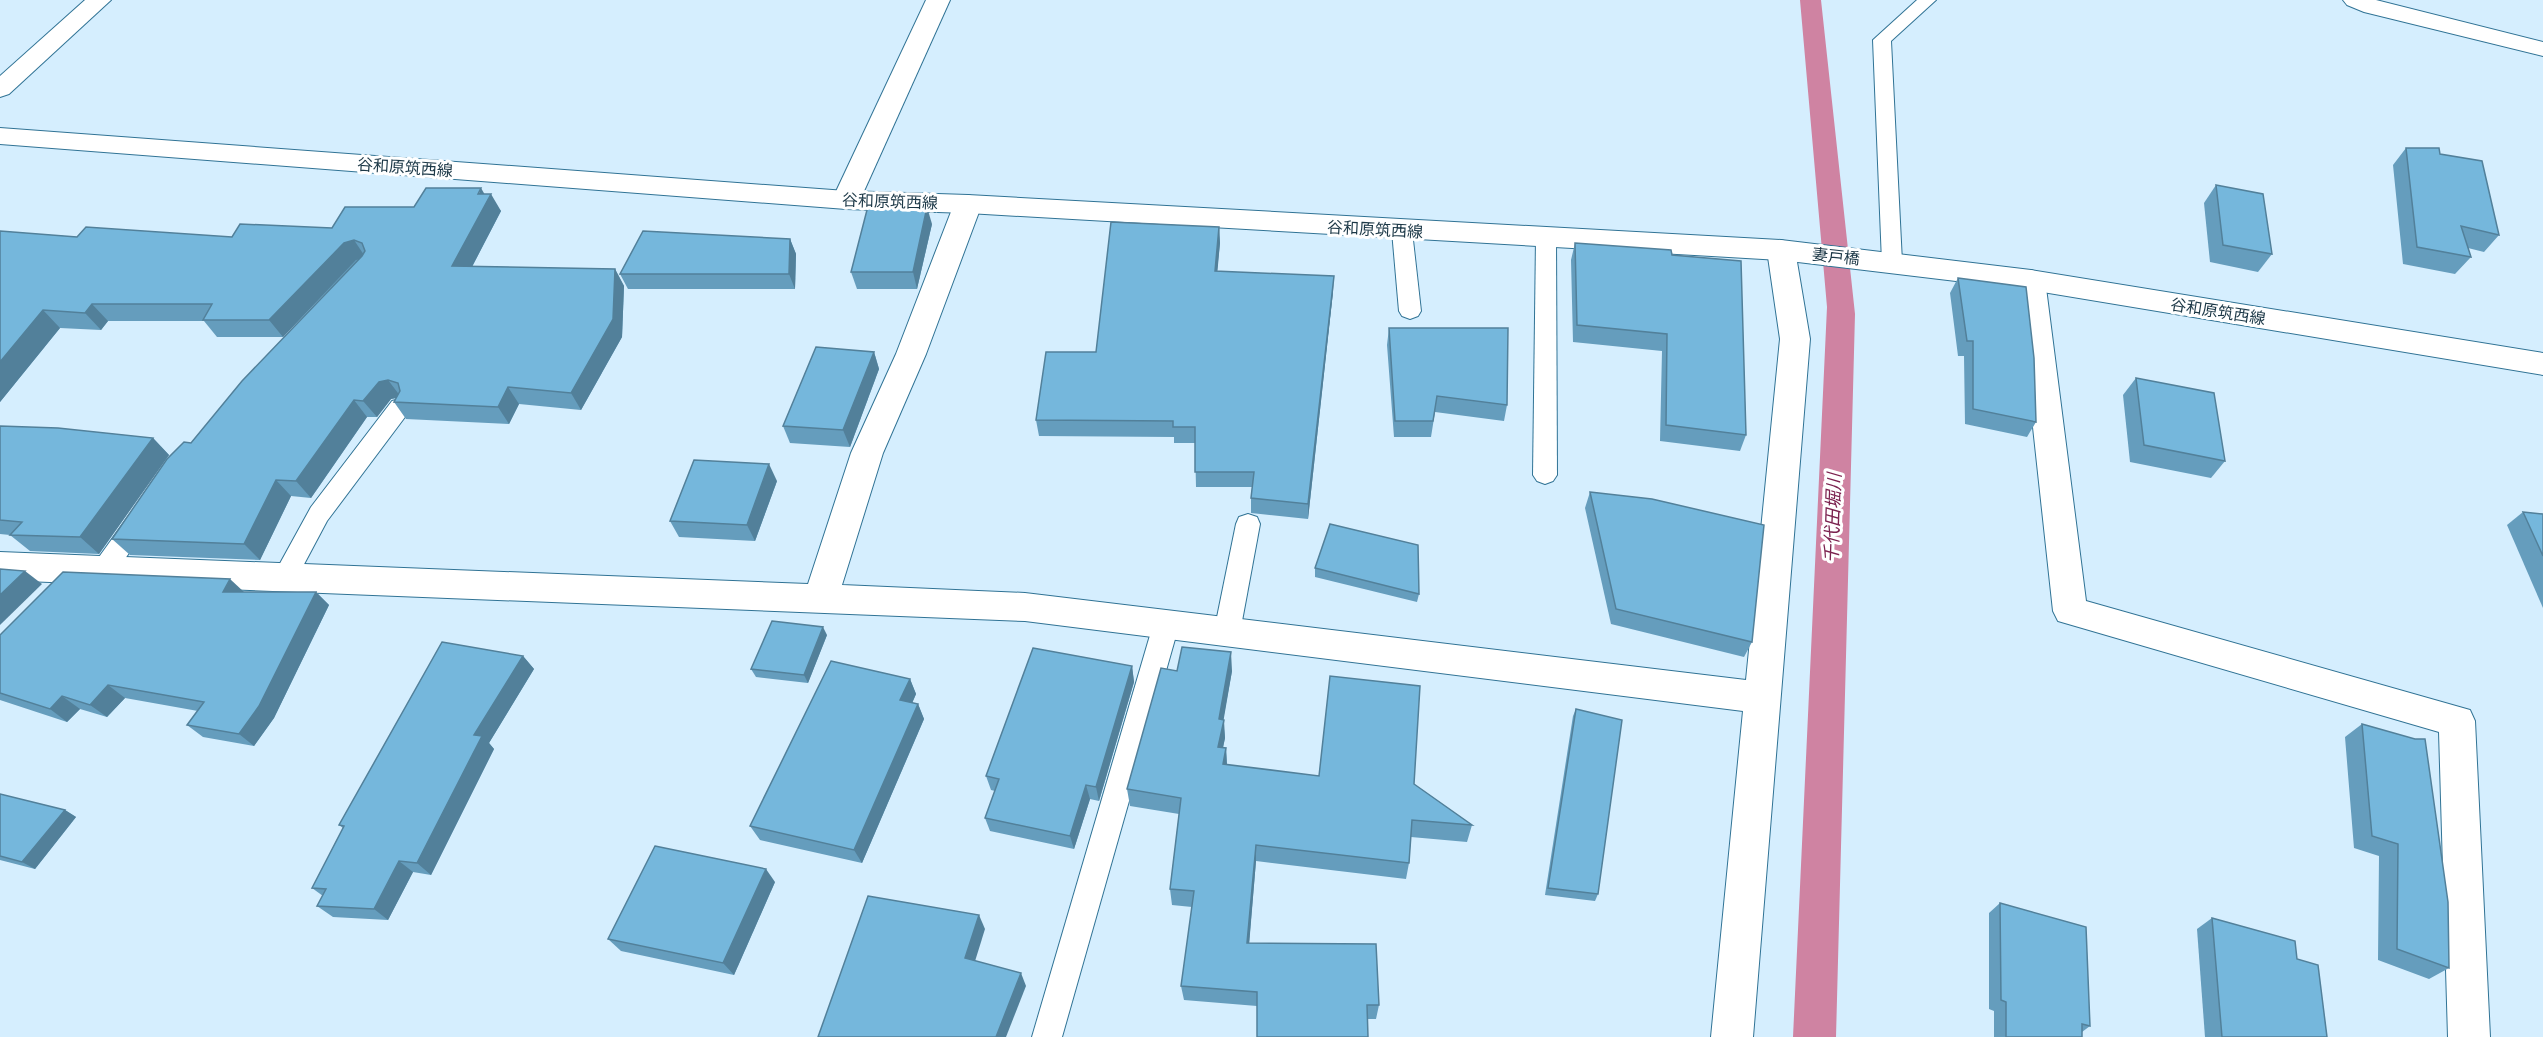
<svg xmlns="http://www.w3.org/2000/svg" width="2543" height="1037" font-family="'Asap Condensed','Noto Sans JP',sans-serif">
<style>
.water{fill:#cf83a2}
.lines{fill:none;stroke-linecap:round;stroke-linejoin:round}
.lane-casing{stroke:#307395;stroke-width:2}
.street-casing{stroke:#307395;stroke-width:2}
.secondary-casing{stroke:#307395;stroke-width:2}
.lane{fill:#fff;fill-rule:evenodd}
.street{fill:#fff;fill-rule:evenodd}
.secondary{fill:#fff;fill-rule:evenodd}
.wall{fill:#659dbd}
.shaded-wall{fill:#52809a}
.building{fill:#75b7dc;stroke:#52809a;stroke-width:1.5}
.labels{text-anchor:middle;stroke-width:6;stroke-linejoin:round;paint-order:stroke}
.street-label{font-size:16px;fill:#1c3847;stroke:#fff}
.water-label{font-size:18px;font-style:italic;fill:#7b224f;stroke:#fff}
</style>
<rect width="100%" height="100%" fill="#d5eefe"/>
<!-- water -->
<polygon class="water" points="1800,0 1821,0 1855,314 1836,1037 1793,1037 1827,307"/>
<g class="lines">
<!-- lane casing -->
<g class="lane-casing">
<g id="lane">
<polygon points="1917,0 1936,0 1891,41 1902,262 1899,267 1885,267 1882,262 1873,40"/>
<polygon points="1402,224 1409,226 1412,231 1421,311 1418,316 1410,319 1402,316 1399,311 1392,231 1395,226"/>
<polygon points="1546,231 1553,233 1556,238 1557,475 1553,481 1545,484 1537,481 1533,475 1536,238 1539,233"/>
<polygon points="400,399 408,401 411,407 408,413 327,521 293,585 284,588 275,585 272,578 311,507 392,401"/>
<polygon points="138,511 146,514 150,521 146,528 112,578 103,581 94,578 91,571 94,564 130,514"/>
<polygon points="1248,514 1257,517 1260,524 1240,632 1236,640 1227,643 1218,640 1214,632 1236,524 1239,517"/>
<polygon points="1166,614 1175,617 1179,625 1062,1037 1032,1037 1153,625 1157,617"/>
</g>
</g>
<!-- street casing -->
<g class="street-casing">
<g id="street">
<polygon points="85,0 111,0 9,94 0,97 0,76"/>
<polygon points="926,0 950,0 860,200 856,206 846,209 836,206 832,200"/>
<polygon points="2343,0 2376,0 2543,42 2543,56 2364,12 2347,5"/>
<polygon points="968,195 978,198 982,204 926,354 883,453 842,585 1025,593 1746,680 1780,339 1767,250 1771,243 1781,240 1791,243 1795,250 1810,339 1753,1037 1711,1037 1743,711 1025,621 0,580 0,552 808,584 851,453 896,354 954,204 958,198"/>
<polygon points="2031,270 2041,273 2045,280 2086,601 2470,710 2475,721 2490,1037 2448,1037 2439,732 2058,621 2053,611 2017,280 2021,273"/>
</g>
</g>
<!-- secondary casing -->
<g class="secondary-casing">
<polygon id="secondary" points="0,128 846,191 968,195 1781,240 2031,270 2543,353 2543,375 2031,290 1781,260 968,213 846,209 0,144"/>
</g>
<!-- lane -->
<use href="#lane" class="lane"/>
<!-- street -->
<use href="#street" class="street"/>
<!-- secondary -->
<use href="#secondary" class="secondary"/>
</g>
<!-- wall -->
<g class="wall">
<polygon points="2406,148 2440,154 2499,235 2484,252 2468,248 2471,257 2455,274 2403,264 2393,165"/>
<polygon points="2216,185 2272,254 2258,272 2210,262 2204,203"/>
<polygon points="484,194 501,211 472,267 615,269 624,286 622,337 581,410 519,404 509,424 406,419 394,402 396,398 391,399 377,417 367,417 311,498 291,496 260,560 130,555 112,539 191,443 358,260 283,337 217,337 204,321 108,321 101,330 60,328 0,402 0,231 77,237 232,237 332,228 414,207"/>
<polygon points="932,224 917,289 857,289 851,272"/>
<polygon points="1219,227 1220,243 1217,271 1333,292 1308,519 1251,513 1251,498 1252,487 1196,487 1195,443 1174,443 1174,437 1039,436 1036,420"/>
<polygon points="790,239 796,254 795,289 628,289 620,274"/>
<polygon points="1575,243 1672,255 1746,435 1740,451 1660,441 1662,351 1573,342 1571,260"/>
<polygon points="1958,278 2036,422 2027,437 1965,424 1964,356 1958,356 1950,293"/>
<polygon points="1389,328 1507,405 1504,421 1435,412 1431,437 1394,437 1387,345"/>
<polygon points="874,352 879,369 850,447 790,443 783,426"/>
<polygon points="2136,378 2225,461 2211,478 2130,462 2123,395"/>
<polygon points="0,426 153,438 169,455 99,554 30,551 10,535 0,534"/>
<polygon points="777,481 755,541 679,537 670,521"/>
<polygon points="1590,492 1752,642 1744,657 1611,624 1585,508"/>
<polygon points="2523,512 2543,514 2543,608 2507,525"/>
<polygon points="1315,568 1419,594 1417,602 1315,577"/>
<polygon points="244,592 316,592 329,605 274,718 254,746 203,737 187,725 198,711 125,698 107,717 80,709 67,722 0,700 0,635"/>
<polygon points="827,635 808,683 756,677 751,669"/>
<polygon points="523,656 534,669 489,743 494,749 431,875 413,872 388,920 333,917 317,906 323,896 312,888 343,828 339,825"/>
<polygon points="1132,666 1134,682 1099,801 1090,799 1074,849 990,831 985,818 995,791 991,790 986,776"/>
<polygon points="1177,671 1232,671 1223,720 1225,738 1223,748 1226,748 1227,765 1319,776 1414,784 1472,825 1467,842 1411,837 1409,863 1406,879 1256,861 1249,943 1379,1005 1376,1019 1368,1019 1257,1006 1184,1000 1181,986 1192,907 1172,905 1170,889 1179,814 1130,806 1127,789"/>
<polygon points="910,679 916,694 912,703 918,704 924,719 862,863 760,840 750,826"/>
<polygon points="1576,709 1598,894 1595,901 1545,895 1573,716"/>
<polygon points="2362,724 2449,968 2429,979 2378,960 2379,856 2354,848 2345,737"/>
<polygon points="0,794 65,810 76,817 35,869 0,860"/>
<polygon points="775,882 734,975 621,951 608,939"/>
<polygon points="2000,903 2090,1026 2082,1032 2082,1037 1994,1037 1994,1011 1989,1009 1989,913"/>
<polygon points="2212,918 2327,1037 2205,1037 2197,929"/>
</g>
<!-- shaded-wall -->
<g class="shaded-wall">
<polygon points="481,188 488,200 491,194 501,211 463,284 452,266"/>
<polygon points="927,207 932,224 917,289 913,272"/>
<polygon points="1219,227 1220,243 1216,287 1215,271"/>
<polygon points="790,239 796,254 795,289 789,274"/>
<polygon points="354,240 366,258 356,260 283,337 269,320 344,243"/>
<polygon points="615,269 624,286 622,337 581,410 571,393"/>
<polygon points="1334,276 1333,292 1308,519 1308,504"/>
<polygon points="92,304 108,321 101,330 85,313"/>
<polygon points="43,310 60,328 0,402 0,362"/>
<polygon points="874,352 879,369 850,447 843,430"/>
<polygon points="388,380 401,397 391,399 377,417 363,401 379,382"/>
<polygon points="508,387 519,404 509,424 498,407"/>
<polygon points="354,400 367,417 311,498 296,481"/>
<polygon points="153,438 169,455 99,554 80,537"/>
<polygon points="769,464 777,481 755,541 747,525"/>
<polygon points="276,480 291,496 260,560 244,544"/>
<polygon points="25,571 42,584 0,625 0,595"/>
<polygon points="230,579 244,592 223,592"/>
<polygon points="316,592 329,605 274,718 254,746 239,734"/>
<polygon points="823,627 827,635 808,683 804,675"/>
<polygon points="1231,652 1232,671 1221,735 1224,720 1225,738 1219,765 1218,747 1219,719"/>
<polygon points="523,656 534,669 489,743 494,749 431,875 417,863 474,735"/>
<polygon points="1132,666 1134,682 1099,801 1096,787"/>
<polygon points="910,679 916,694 907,715 900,700"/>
<polygon points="108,685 125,698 107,717 90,705"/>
<polygon points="62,696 80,709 67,722 50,709"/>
<polygon points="918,704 924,719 862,863 854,850"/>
<polygon points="1226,748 1227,766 1223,764"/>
<polygon points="1086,785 1090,799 1074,849 1070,836"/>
<polygon points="65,810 76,817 35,869 22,862"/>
<polygon points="1256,845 1256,861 1248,958 1247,943"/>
<polygon points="399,861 413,872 388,920 374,909"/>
<polygon points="766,869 775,882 734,975 723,963"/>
<polygon points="979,915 985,929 972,971 965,958"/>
<polygon points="1021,973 1026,986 1006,1037 996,1037"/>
</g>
<!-- building -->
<g class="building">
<polygon points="2406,148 2439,148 2440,154 2482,161 2499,235 2461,226 2471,257 2417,247"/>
<polygon points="2216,185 2263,194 2272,254 2223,245"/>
<polygon points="426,188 481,188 478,194 491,194 452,266 615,269 613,319 571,393 508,387 498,407 394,402 400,391 398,383 388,380 379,382 363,401 354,400 296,481 276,480 244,544 112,539 167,459 184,442 191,443 242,381 362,256 365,251 362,243 354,240 344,243 269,320 203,320 212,304 92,304 85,313 43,310 0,362 0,231 77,237 86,227 232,237 240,224 332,228 345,207 414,207"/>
<polygon points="868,206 927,207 913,272 851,272"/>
<polygon points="1111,222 1219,227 1215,271 1334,276 1308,504 1251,498 1254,472 1195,472 1195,427 1173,427 1173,421 1036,420 1046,352 1096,352"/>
<polygon points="643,231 790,239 789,274 620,274"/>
<polygon points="1575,243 1671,250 1672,255 1741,261 1746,435 1666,425 1667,334 1577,325"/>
<polygon points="1958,278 2026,287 2034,358 2036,422 1973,409 1973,341 1967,341"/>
<polygon points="1389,328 1508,328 1507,405 1437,396 1433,421 1395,421"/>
<polygon points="816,347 874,352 843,430 783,426"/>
<polygon points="2136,378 2214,393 2225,461 2144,445"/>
<polygon points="0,426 58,428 153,438 80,537 10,535 22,522 0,520"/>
<polygon points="694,460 769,464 747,525 670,521"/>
<polygon points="1590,492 1652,499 1764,525 1752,642 1616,609"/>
<polygon points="2523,512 2543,514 2543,556"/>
<polygon points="1330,524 1418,545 1419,594 1315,568"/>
<polygon points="0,569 25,571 0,595"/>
<polygon points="63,572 230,579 223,592 316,592 259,706 239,734 187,725 204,702 108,685 90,705 62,696 50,709 0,693 0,635"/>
<polygon points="772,621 823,627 804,675 751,669"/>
<polygon points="442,642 523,656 474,735 482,736 417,863 399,861 374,909 317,906 326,889 312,888 344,826 339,825"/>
<polygon points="1182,647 1231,652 1219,719 1224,720 1218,747 1226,748 1223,764 1319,776 1330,676 1420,686 1414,784 1472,825 1412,820 1409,863 1256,845 1247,943 1376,944 1379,1005 1367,1005 1368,1037 1257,1037 1257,992 1181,986 1194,891 1170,889 1181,798 1127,789 1161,668 1177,671"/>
<polygon points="1033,648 1132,666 1096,787 1086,785 1070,836 985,818 999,779 986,776"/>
<polygon points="831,661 910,679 900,700 918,704 854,850 750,826"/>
<polygon points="1576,709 1622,720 1598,894 1548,888"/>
<polygon points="2362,724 2415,739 2425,739 2448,902 2449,968 2397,949 2398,844 2372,836"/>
<polygon points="0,794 65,810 22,862 0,856"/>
<polygon points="655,846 766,869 723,963 608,939"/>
<polygon points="868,896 979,915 965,958 1021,973 996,1037 818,1037"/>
<polygon points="2000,903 2086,927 2090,1026 2082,1024 2082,1037 2006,1037 2006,1002 2001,1000"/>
<polygon points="2212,918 2295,941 2297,959 2318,965 2327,1037 2222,1037"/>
</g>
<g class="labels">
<!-- street labels -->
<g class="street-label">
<text transform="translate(405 167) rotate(4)" y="6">谷和原筑西線</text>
<text transform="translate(890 201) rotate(2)" y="6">谷和原筑西線</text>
<text transform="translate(1375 229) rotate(3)" y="6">谷和原筑西線</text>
<text transform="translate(1836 256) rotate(6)" y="6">妻戸橋</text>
<text transform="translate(2218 311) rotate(9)" y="6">谷和原筑西線</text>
</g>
<!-- water labels -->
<g class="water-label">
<text transform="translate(1833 518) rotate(-88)" y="6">千代田堀川</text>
</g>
</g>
</svg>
